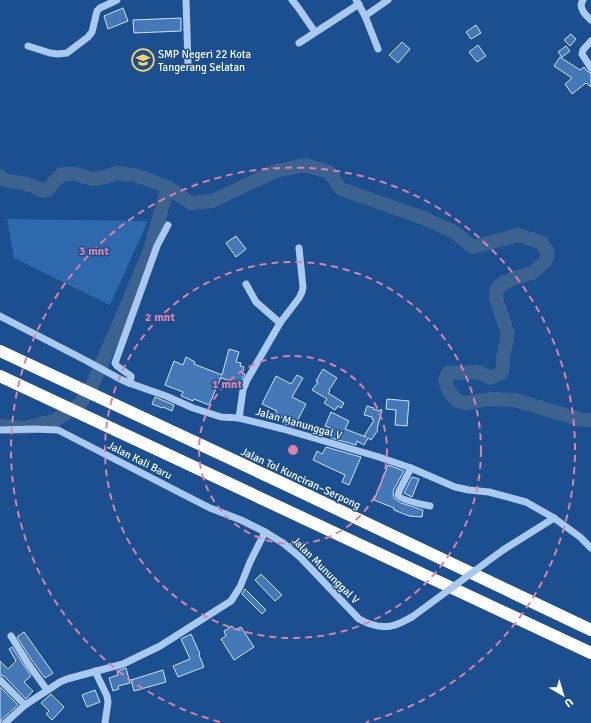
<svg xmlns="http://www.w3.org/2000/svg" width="591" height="723" font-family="Signika,sans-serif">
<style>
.green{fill:#2e69ad}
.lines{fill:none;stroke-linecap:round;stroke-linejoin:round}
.river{stroke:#3c6290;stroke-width:14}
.building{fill:#4478b7;stroke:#cfe3fa}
.minor{stroke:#a9c9ee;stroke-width:7}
.highway{stroke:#fff;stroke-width:12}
.minor-bridge{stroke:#a9c9ee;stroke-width:7}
.ring{fill:none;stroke:#dd80a5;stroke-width:2;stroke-dasharray:7 5}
.labels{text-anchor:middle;stroke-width:3;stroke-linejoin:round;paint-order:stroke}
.poi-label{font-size:11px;fill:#fff;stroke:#1b4f8f;text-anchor:start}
.street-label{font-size:11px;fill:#fff;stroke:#1b4f8f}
.centre{fill:#dd80a5;stroke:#1b4f8f;stroke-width:2}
.ring-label{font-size:12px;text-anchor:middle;font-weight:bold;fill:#dd80a5;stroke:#1b4f8f;stroke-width:3;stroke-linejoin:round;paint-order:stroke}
</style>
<rect width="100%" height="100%" fill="#1b4f8f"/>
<!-- green -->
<polygon class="green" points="7,219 148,221 110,305 14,258"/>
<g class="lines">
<!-- river -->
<g class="river">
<path d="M0,176c5,7 14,5 21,7 8,1 15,4 22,8l6,-2 5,-7 8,-8h13l17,5 13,-2 12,-4 18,2 33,12"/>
<polyline points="0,426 24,428 54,421 79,405 91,388 124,312 150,250 168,187 191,203 212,201 276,171 305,165 329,172 341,189 421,217 454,232 473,247 518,235 542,243 548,253 545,262 532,273 515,278 503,283 497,289 496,298 508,334 503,358 503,367 501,373 491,378 478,372 448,373 445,380 449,391 457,401 466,403 490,399 515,400 582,420 591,420"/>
</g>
</g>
<!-- building -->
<g class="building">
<polygon points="123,8 128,21 108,29 104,16"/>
<polygon points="181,18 181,31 134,33 133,20"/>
<polygon points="476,25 481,33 471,39 466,32"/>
<polygon points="571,34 576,39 570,46 564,40"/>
<polygon points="402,42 410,49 398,63 389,55"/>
<polygon points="478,45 486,56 477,62 469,52"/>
<polygon points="566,46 570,51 562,57 558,52"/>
<polygon points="560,57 580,70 584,67 587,71 591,73 591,87 586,83 572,94 565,84 572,78 554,66"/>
<polygon points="236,236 246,249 236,257 226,243"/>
<polygon points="229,349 239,352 236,362 241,363 240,366 244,367 242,373 245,374 240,384 221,378 221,377 209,405 194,399 193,401 181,396 183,392 165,385 174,361 183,365 186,357 195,362 194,364 222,375"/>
<polygon points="323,369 337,378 329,390 330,391 328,393 344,403 341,408 338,406 335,410 324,403 327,399 312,390 318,382 316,381"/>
<polygon points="297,375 303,378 292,397 306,404 294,427 285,424 287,420 275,414 277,411 262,404 276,376 291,384"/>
<polygon points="155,397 174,405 172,411 163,407 162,408 152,404"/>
<polygon points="387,399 409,401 407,426 395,425 396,410 386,409"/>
<polygon points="367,406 374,408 373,409 380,411 381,409 382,410 377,429 378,430 371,440 368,438 364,445 357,441 356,445 331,438 332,435 331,435 333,429 325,426 331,412 349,421 345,429 366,437 364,436 374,420 372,419 372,417 364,415"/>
<polygon points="326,447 361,457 349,485 342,482 345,475 313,460 317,451 322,454"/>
<polygon points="388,465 404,471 394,489 393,494 394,498 401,503 423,510 422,517 409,516 394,510 394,508 374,500"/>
<polygon points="412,477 419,479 412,497 404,493"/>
<polygon points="261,574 282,595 275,601 255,580"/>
<polygon points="245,589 266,610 262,614 242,594"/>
<polygon points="232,626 235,630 241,627 254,647 234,660 221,639 226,636 224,631"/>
<polygon points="24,632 53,673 45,678 33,662 17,637"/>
<polygon points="191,634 200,654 199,655 204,667 178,677 173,666 190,659 181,639"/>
<polygon points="12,647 31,676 24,682 33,691 26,699 4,676 0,675 0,661 8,669 16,661 9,649"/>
<polygon points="126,668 130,683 118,686 119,689 113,691 109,678 118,675 117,671"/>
<polygon points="163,670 166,682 134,691 131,680"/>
<polygon points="0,687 18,705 2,719 0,723"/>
<polygon points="95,690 100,702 87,707 82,695"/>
<polygon points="51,694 64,707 52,720 46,714 49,711 41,703"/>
</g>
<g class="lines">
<!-- minor -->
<g class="minor">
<polyline points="186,0 188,64"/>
<polyline points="292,0 297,6 315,32"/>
<polyline points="356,0 365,16 378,49"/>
<path d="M583,0c-5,7 2,15 8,20"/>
<polyline points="365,16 388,0"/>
<polyline points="591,41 583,50 582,54 591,68"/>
<polyline points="299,43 359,4"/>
<polyline points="28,46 50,53 58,54 67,53 88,37 92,32 97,11 100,8 117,0"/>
<polyline points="246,284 256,302 280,323"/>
<polyline points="0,316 85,360 120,379 129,383 166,396 193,408 221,417 239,418 283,429 379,457 411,468 455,487 469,490 489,492 526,502 554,518 580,537 591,548"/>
<polyline points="129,383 131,378 131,376 117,366 115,363 157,246 168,225"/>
<polyline points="239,418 243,390 247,380 280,323 299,298 302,292 303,287 299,248"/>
<path d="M0,430l34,-1 24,1 152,78 31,12 24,12 18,11 17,14 59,62c9,5 21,9 32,7 7,-1 15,-6 21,-9"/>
<path d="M411,468l-12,23c0,2 -1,3 -1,4 2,5 27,10 32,11"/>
<polyline points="503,550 554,518"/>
<polyline points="11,636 29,665 47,690"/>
<polyline points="95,671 107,696 108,702 105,723"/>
<polyline points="0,680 25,705"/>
<polyline points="5,723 25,705 60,682 67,679 123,664 160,646 231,601 240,587 250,562 265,532"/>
</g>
<!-- highway -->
<g class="highway">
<polyline points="0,351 278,481 591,630"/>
<polyline points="0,376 591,653"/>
</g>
<!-- minor-bridge -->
<polyline class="minor-bridge" points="412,617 503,550"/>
</g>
<!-- distance rings -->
<g class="ring">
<circle cx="293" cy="450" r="94"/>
<circle cx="293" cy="450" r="188"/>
<path d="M220 722A282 282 0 1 1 366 722"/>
</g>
<!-- icons -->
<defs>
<g id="school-ring" transform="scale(1.15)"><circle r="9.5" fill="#1b4f8f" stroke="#ffd166" stroke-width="1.5"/><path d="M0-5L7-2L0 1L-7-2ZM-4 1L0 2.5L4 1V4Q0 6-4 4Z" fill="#ffd166"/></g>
</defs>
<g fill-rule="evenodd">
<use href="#school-ring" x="143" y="60"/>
</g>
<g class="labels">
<!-- poi labels -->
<g class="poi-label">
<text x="158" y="58">SMP Negeri 22 Kota<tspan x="158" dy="13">Tangerang Selatan</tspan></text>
</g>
<!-- street labels -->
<g class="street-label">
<text transform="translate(299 423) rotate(16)" y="4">Jalan Manunggal V</text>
<text transform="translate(140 460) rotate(27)" y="4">Jalan Kali Baru</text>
<text transform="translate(301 478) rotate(25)" y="4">Jalan Tol Kunciran–Serpong</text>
<text transform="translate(326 570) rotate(45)" y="4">Jalan Mununggal V</text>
</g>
</g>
<circle cx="293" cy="450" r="6" class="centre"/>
<g class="ring-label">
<text x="94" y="255">3 mnt</text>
<text x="160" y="321">2 mnt</text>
<text x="227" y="388">1 mnt</text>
</g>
<!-- north arrow -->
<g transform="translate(563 695) rotate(142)" stroke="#1b4f8f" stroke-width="3" paint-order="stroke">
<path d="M0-3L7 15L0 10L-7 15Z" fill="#ffffff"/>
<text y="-6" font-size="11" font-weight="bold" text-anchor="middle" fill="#ffffff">U</text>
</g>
</svg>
